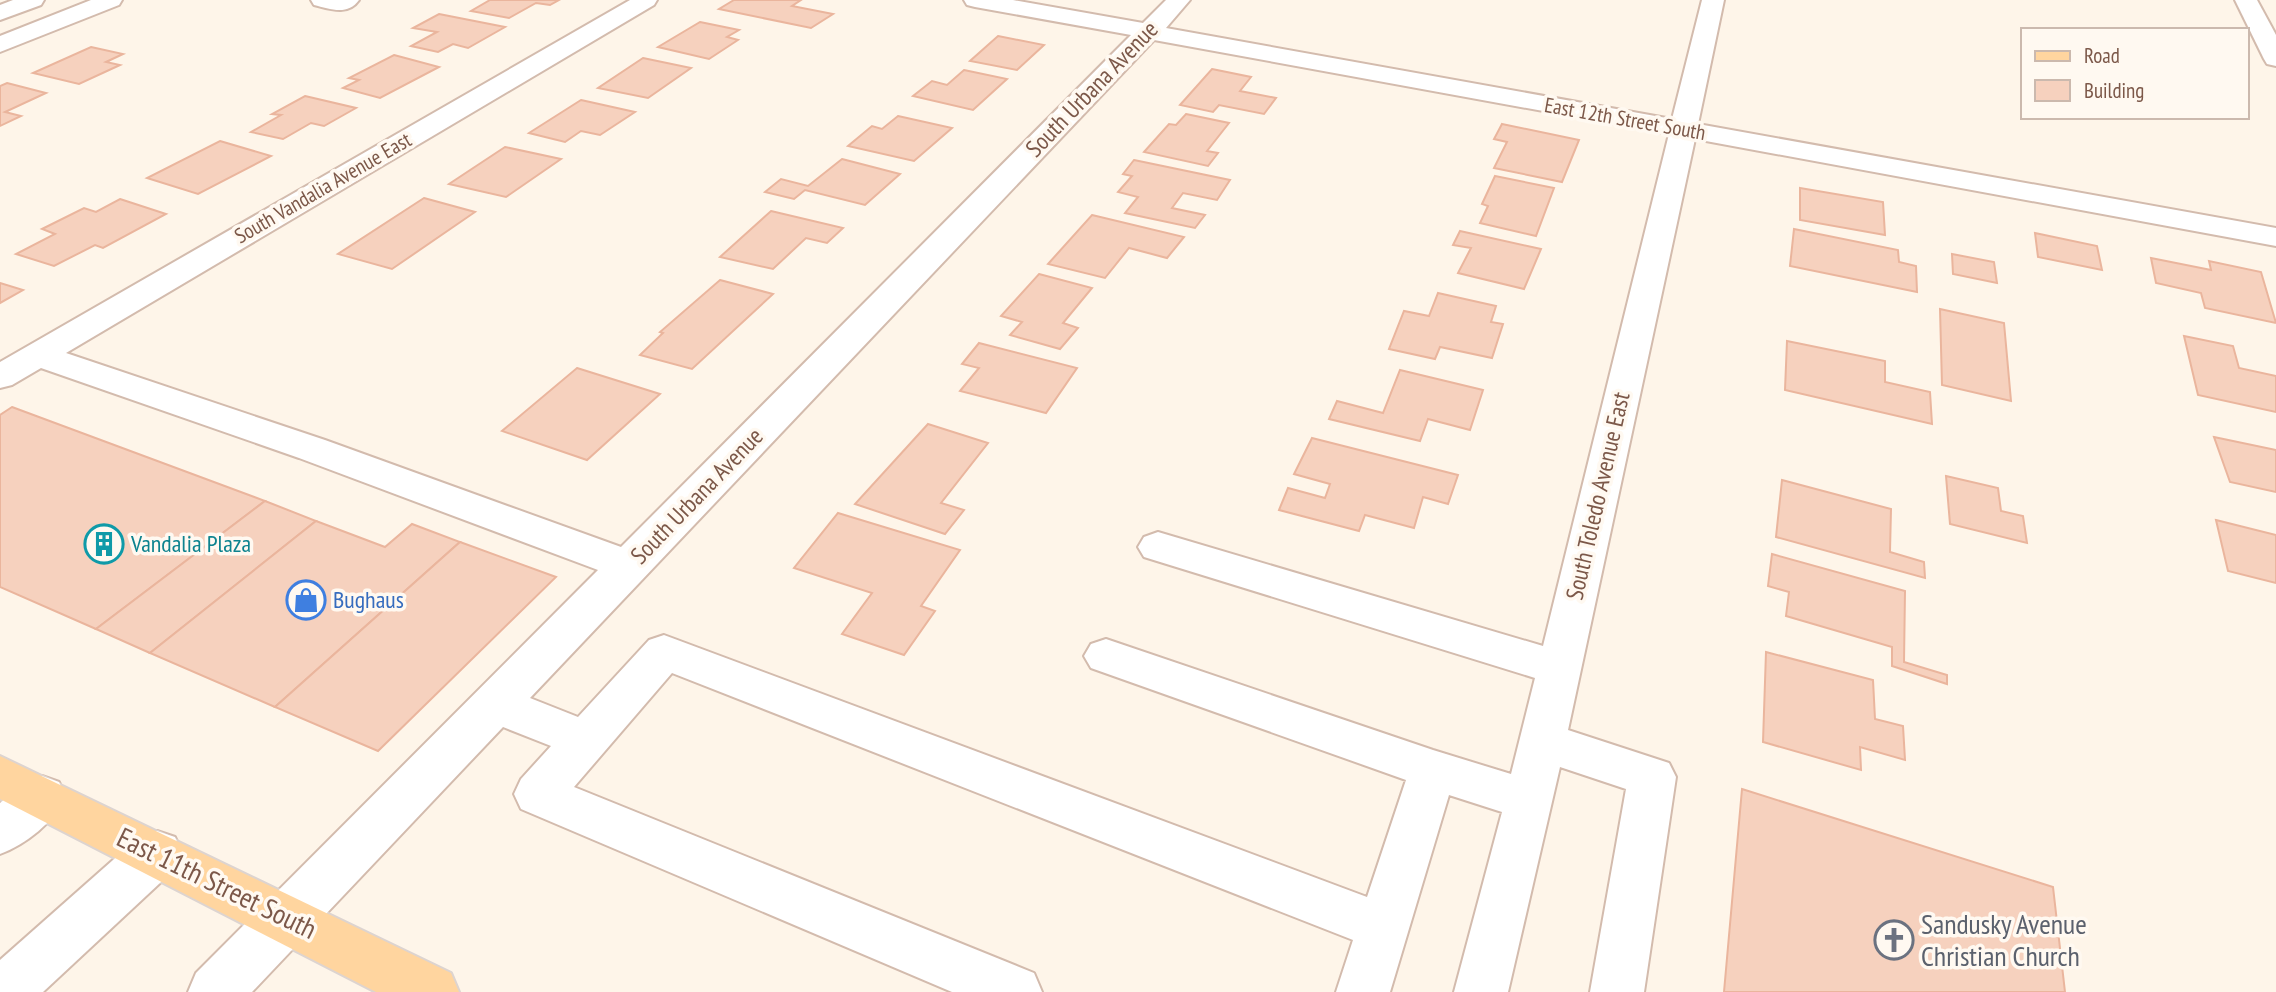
<svg xmlns="http://www.w3.org/2000/svg" width="2276" height="992" font-family="'PT Sans Narrow',sans-serif">
<style>
.building{fill:#f6d1be;stroke:#eab59d;stroke-width:2}
.lines{fill:none;stroke-linecap:round;stroke-linejoin:round}
.minor-casing{stroke:#d3bbad;stroke-width:4}
.major-casing{stroke:#ddd4d0;stroke-width:4}
.minor{fill:#fff;fill-rule:evenodd}
.major{fill:#ffd59f;fill-rule:evenodd}
.labels{text-anchor:middle;stroke-width:7;stroke-linejoin:round;paint-order:stroke}
.far-street-label{font-size:21px;fill:#7c5849;stroke:#fff9f1}
.street-label{font-size:24px;fill:#7c5849;stroke:#fff9f1}
.culture-label{font-size:24px;fill:#0d838f;stroke:#fff9f1;text-anchor:start}
.shop-label{font-size:24px;fill:#366cbe;stroke:#fff9f1;text-anchor:start}
.near-street-label{font-size:28px;fill:#7c5849;stroke:#fff9f1}
.near-worship-label{font-size:28px;fill:#5b616d;stroke:#fff9f1;text-anchor:start}
</style>
<rect width="100%" height="100%" fill="#fef5e9"/>
<!-- building -->
<g class="building">
<polygon points="490,0 559,0 550,5 536,3 509,18 471,11"/>
<polygon points="734,0 801,0 792,6 833,14 811,28 719,9"/>
<polygon points="439,14 505,27 468,48 453,44 438,52 411,46 437,32 413,28"/>
<polygon points="700,22 739,30 727,37 738,40 709,59 658,47"/>
<polygon points="998,36 1044,45 1017,70 970,61"/>
<polygon points="91,47 123,54 106,62 120,65 79,84 33,73"/>
<polygon points="394,55 439,67 380,98 343,88 359,80 349,78"/>
<polygon points="643,58 691,68 648,98 598,88"/>
<polygon points="1212,69 1251,77 1240,91 1276,98 1264,114 1219,105 1213,112 1180,105"/>
<polygon points="964,70 1007,79 973,110 913,96 932,81 947,85"/>
<polygon points="7,83 46,93 5,112 21,116 0,126 0,86"/>
<polygon points="305,96 356,108 324,126 311,123 283,139 251,132 281,115 272,114"/>
<polygon points="581,100 635,112 600,135 581,131 565,142 529,133"/>
<polygon points="1186,114 1229,123 1207,151 1218,153 1208,166 1144,152 1169,124 1176,125"/>
<polygon points="898,116 952,128 914,161 848,146 872,126 882,129"/>
<polygon points="1502,124 1579,140 1562,182 1494,168 1507,142 1494,139"/>
<polygon points="220,141 271,156 198,194 147,178"/>
<polygon points="505,147 561,159 506,197 449,184"/>
<polygon points="842,159 900,174 865,205 805,190 794,199 765,192 781,179 808,186"/>
<polygon points="1134,160 1230,180 1217,200 1183,193 1172,208 1205,215 1195,228 1125,213 1138,197 1118,192 1132,176 1123,174"/>
<polygon points="1495,176 1554,188 1536,236 1480,223 1488,206 1482,204"/>
<polygon points="1800,188 1883,202 1885,235 1800,220"/>
<polygon points="424,198 475,212 392,269 338,254"/>
<polygon points="120,199 166,214 103,248 95,245 54,266 16,254 55,234 42,229 84,208 96,212"/>
<polygon points="771,211 843,228 827,243 806,238 773,269 720,257"/>
<polygon points="1092,215 1184,237 1167,258 1129,248 1105,278 1048,264"/>
<polygon points="1794,229 1898,250 1899,262 1916,266 1917,292 1790,266"/>
<polygon points="1460,231 1541,249 1524,289 1458,273 1471,248 1453,245"/>
<polygon points="2035,233 2097,246 2102,270 2038,257"/>
<polygon points="1952,254 1994,262 1997,283 1953,274"/>
<polygon points="2151,258 2211,270 2209,261 2261,272 2276,323 2205,308 2201,293 2156,283"/>
<polygon points="1039,274 1092,288 1063,323 1078,328 1060,349 1010,335 1022,322 1001,316"/>
<polygon points="720,280 773,294 692,369 640,355 663,333 660,332"/>
<polygon points="0,283 23,290 0,303"/>
<polygon points="1438,293 1496,306 1491,322 1503,324 1492,358 1440,347 1435,359 1389,349 1404,311 1429,316"/>
<polygon points="1940,309 2004,323 2011,401 1942,385"/>
<polygon points="2184,336 2233,346 2239,368 2276,376 2276,412 2198,395"/>
<polygon points="1787,341 1885,361 1885,382 1930,392 1932,424 1785,390"/>
<polygon points="979,343 1077,368 1046,413 960,391 979,368 962,364"/>
<polygon points="577,368 660,394 587,460 502,431"/>
<polygon points="1400,370 1483,390 1470,430 1428,419 1420,441 1329,419 1337,401 1383,413"/>
<polygon points="12,407 265,501 96,629 0,587 0,415"/>
<polygon points="928,424 988,443 941,503 964,510 945,534 855,504"/>
<polygon points="2214,437 2276,450 2276,492 2230,482"/>
<polygon points="1312,438 1458,475 1448,504 1423,497 1414,528 1365,515 1359,531 1279,510 1288,488 1325,498 1330,484 1294,474"/>
<polygon points="1946,476 1998,488 2001,511 2023,516 2027,543 1950,524"/>
<polygon points="1782,480 1891,509 1890,552 1924,562 1925,578 1776,537"/>
<polygon points="265,501 316,521 150,653 96,629"/>
<polygon points="838,513 960,550 921,606 935,611 904,655 842,634 872,593 794,568"/>
<polygon points="2216,520 2276,535 2276,583 2228,571"/>
<polygon points="316,521 385,547 412,524 460,542 275,707 150,653"/>
<polygon points="460,542 556,577 378,751 275,707"/>
<polygon points="1772,554 1905,591 1904,662 1947,675 1947,684 1892,666 1892,647 1786,616 1789,592 1768,586"/>
<polygon points="1766,652 1873,680 1875,719 1903,726 1905,760 1860,747 1861,770 1763,742"/>
<polygon points="1742,789 2053,887 2065,992 1724,992"/>
</g>
<g class="lines">
<!-- minor casing -->
<g class="minor-casing">
<g id="minor">
<polygon points="13,0 44,0 41,5 0,20 0,5"/>
<polygon points="91,0 122,0 119,5 0,52 0,36"/>
<path d="M311,0h48c-11,16 -29,9 -45,5z"/>
<path d="M630,0h27l-3,5 -588,348 259,87 296,107 510,-512 -156,-28 -8,-2 -3,-5h49l130,23 23,-23h24l-24,28 506,91 30,-119h22l-26,124 578,104v18l-581,-107 -127,591 101,33 7,14 -32,215h-54l36,-203 -66,-22 -52,225h-54l48,-180 -53,-17 -59,197h-54l17,-52 -681,-267 -98,114 460,186 8,19h-90l-431,-183 -7,-15 7,-15 30,-33 -48,-19 -251,265h-64l8,-19 402,-403 -299,-112 -258,-90 -29,17 -12,3v-26zM1154,40l515,94 -126,512 -385,-114 -14,5 -6,10 6,10 391,121 -24,96 -78,-24 -327,-111 -15,5 -7,12 7,12 315,112 -39,117 -703,-262 -15,5 -71,77 -48,-19z"/>
<polygon points="2235,0 2257,0 2276,35 2276,66 2267,64 2264,59"/>
<path d="M42,776l17,6 7,15c-12,25 -40,47 -66,57v-51l25,-21z"/>
<polygon points="157,831 175,837 182,853 175,869 43,992 0,992 0,960 139,837"/>
</g>
</g>
<!-- major casing -->
<g class="major-casing">
<polygon id="major" points="0,756 451,973 459,992 376,992 0,799"/>
</g>
<!-- minor -->
<use href="#minor" class="minor"/>
<!-- major -->
<use href="#major" class="major"/>
</g>
<!-- icons -->
<defs>
<g id="building-ring" transform="scale(2.0125)"><circle r="9.5" fill="#fff9f1" stroke="#0f9aa8" stroke-width="1.5"/><path d="M-4-6H4V6H1V3H-1V6H-4ZM-2.5-4.3h1.7v1.8h-1.7ZM.8-4.3h1.7v1.8H.8ZM-2.5-1h1.7V.8h-1.7ZM.8-1h1.7V.8H.8Z" fill="#0f9aa8"/></g>
<g id="shop-ring" transform="scale(2.0125)"><circle r="9.5" fill="#fff9f1" stroke="#3f7fe0" stroke-width="1.5"/><path d="M-5-2.5h2.3a2.7 3.5 0 0 1 5.4 0H5L5.5 6h-11ZM-1.5-2.5h3a1.5 2.3 0 0 0-3 0Z" fill="#3f7fe0"/></g>
<g id="church-ring" transform="scale(2.0125)"><circle r="9.5" fill="#fff9f1" stroke="#6b7280" stroke-width="1.5"/><path d="M-1.2-6h2.4v3.5h3.3v2.4h-3.3V6h-2.4V-.1h-3.3v-2.4h3.3Z" fill="#6b7280"/></g>
</defs>
<g fill-rule="evenodd">
<use href="#building-ring" x="104" y="544"/>
<use href="#shop-ring" x="306" y="600"/>
<use href="#church-ring" x="1894" y="940"/>
</g>
<g class="labels">
<!-- far-street labels -->
<g class="far-street-label">
<text transform="translate(1625 119) rotate(10)" y="7">East 12th Street South</text>
<text transform="translate(323 188) rotate(-30)" y="7">South Vandalia Avenue East</text>
</g>
<!-- street labels -->
<g class="street-label">
<text transform="translate(1092 89) rotate(-46)" y="8">South Urbana Avenue</text>
<text transform="translate(697 496) rotate(-46)" y="8">South Urbana Avenue</text>
<text transform="translate(1598 496) rotate(-77)" y="8">South Toledo Avenue East</text>
</g>
<!-- culture labels -->
<g class="culture-label">
<text x="131" y="552">Vandalia Plaza</text>
</g>
<!-- shop labels -->
<g class="shop-label">
<text x="333" y="608">Bughaus</text>
</g>
<!-- near-street labels -->
<g class="near-street-label">
<text transform="translate(217 883) rotate(26)" y="10">East 11th Street South</text>
</g>
<!-- near-worship labels -->
<g class="near-worship-label">
<text x="1921" y="934">Sandusky Avenue<tspan x="1921" dy="32">Christian Church</tspan></text>
</g>
</g>
<!-- legend -->
<rect x="2021" y="28" width="228" height="91" fill="#fff9f1" stroke="#cbb9ae" stroke-width="2"/>
<rect x="2035" y="51" width="35" height="10" fill="#ffd59f" stroke="#cbb9ae" stroke-width="2"/>
<text x="2084" y="63" font-size="21" fill="#7c5849">Road</text>
<rect x="2035" y="80" width="35" height="21" fill="#f6d1be" stroke="#cbb9ae" stroke-width="2"/>
<text x="2084" y="98" font-size="21" fill="#7c5849">Building</text>
</svg>
